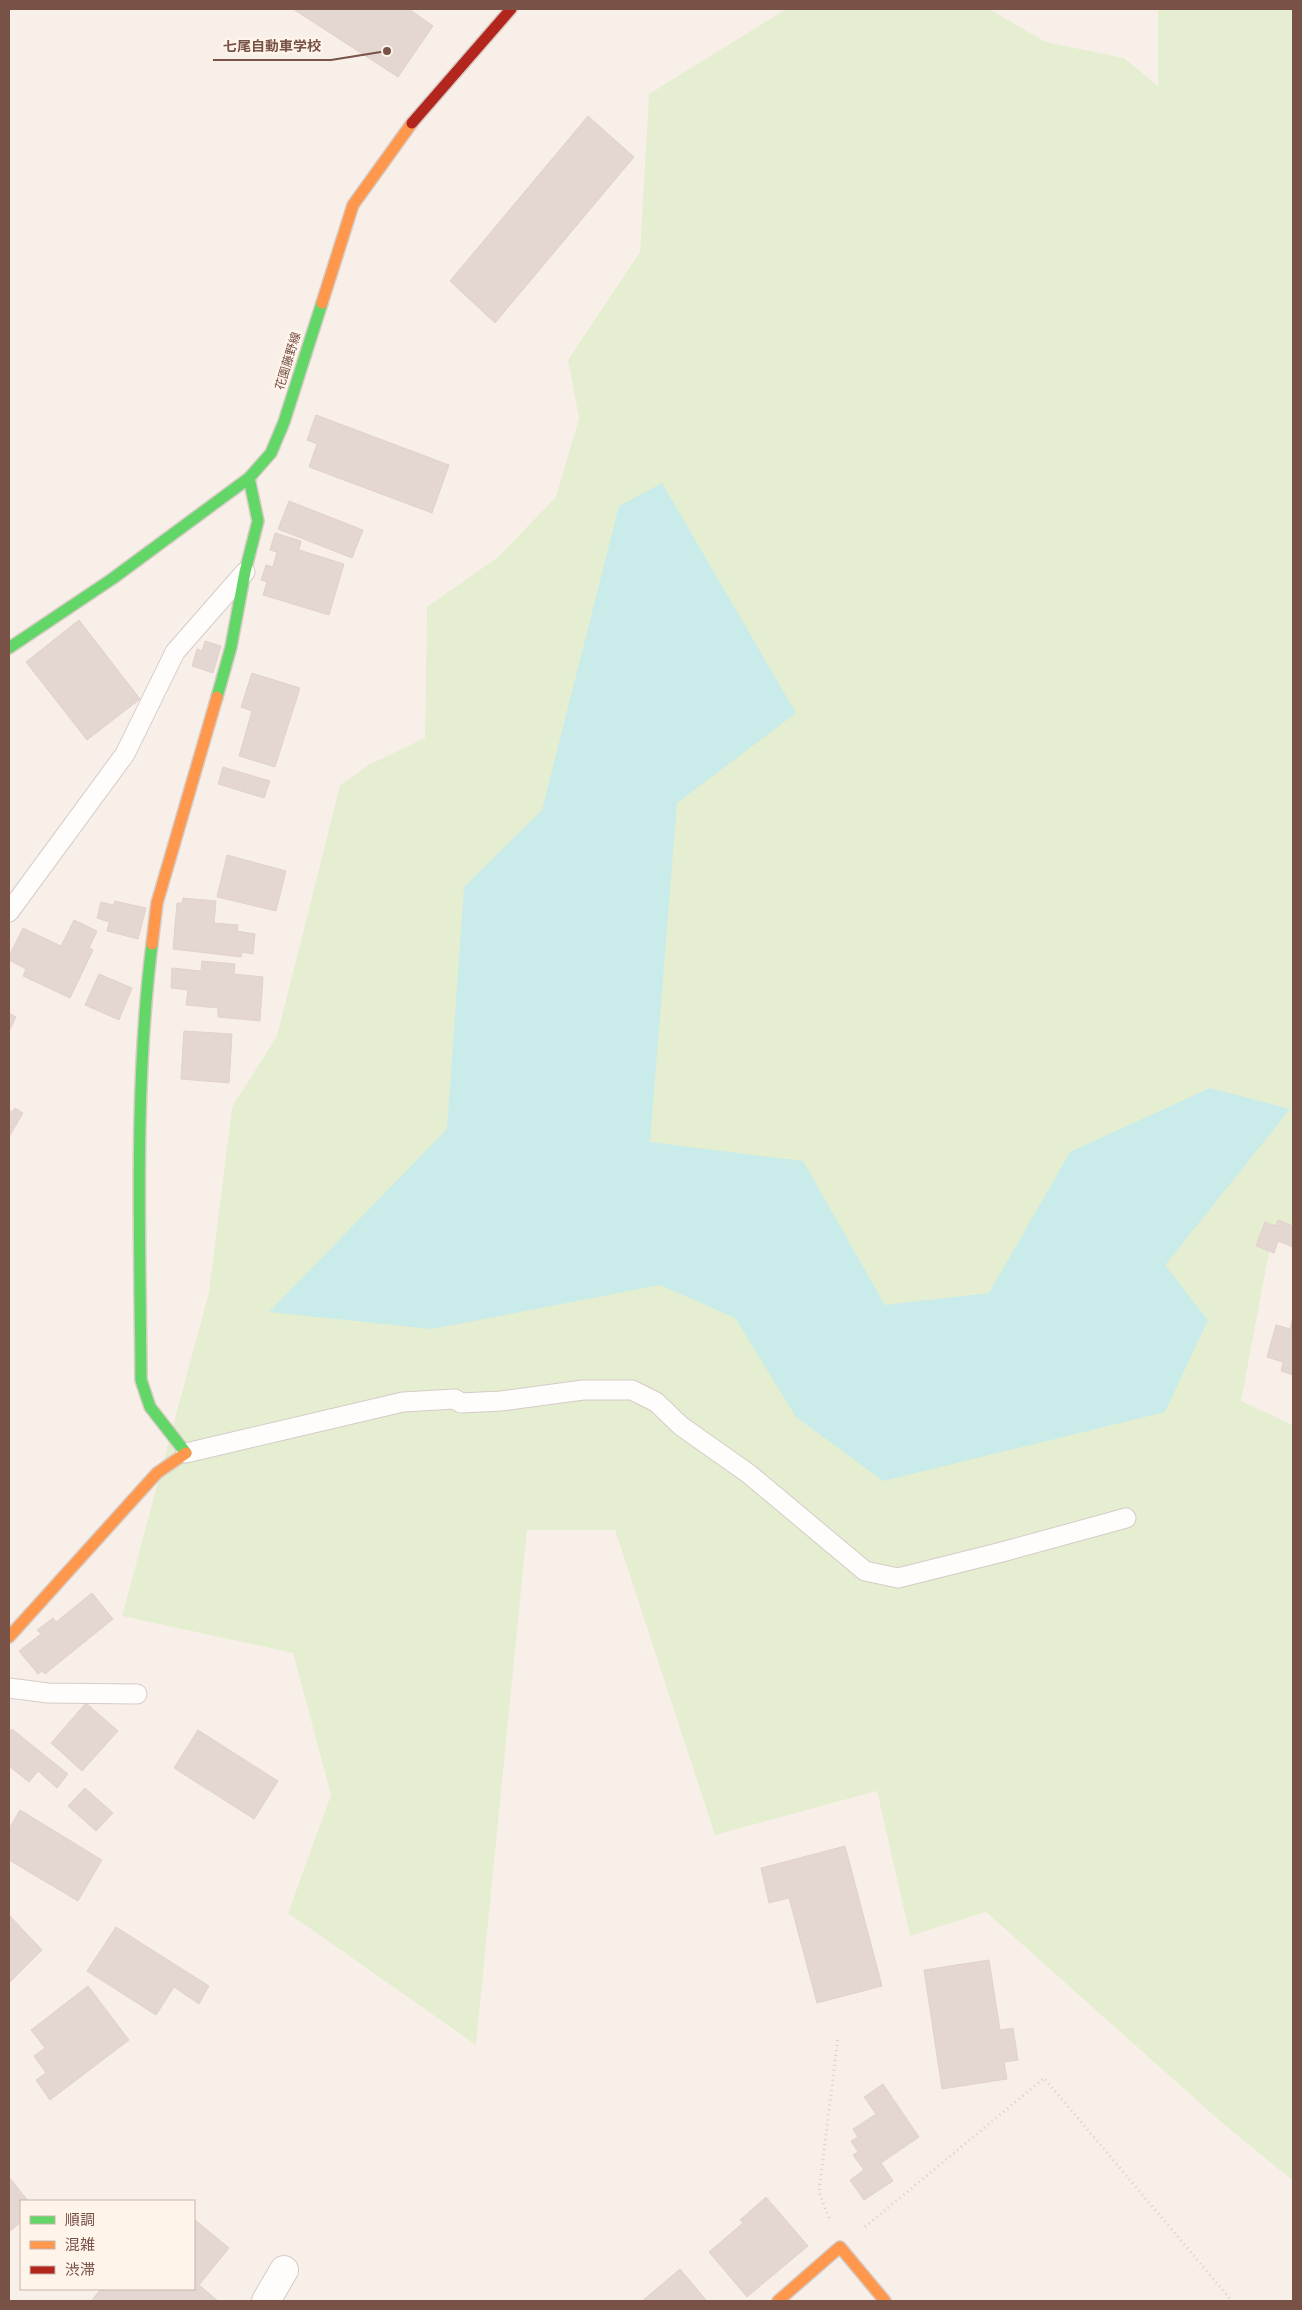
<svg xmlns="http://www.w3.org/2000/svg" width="1302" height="2310" font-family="Helvetica,'Noto Sans JP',sans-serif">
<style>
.green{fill:#e6eed2}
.water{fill:#c9ebe9}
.building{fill:#e4d6d0;stroke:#e1d2ca}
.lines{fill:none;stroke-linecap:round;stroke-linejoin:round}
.lane-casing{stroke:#d6cbc6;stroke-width:21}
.street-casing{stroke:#d6cbc6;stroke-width:30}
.fast-casing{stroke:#d6cbc5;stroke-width:14}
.slow-casing{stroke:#d6cbc5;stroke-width:14}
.jam-casing{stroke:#d6cbc5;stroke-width:14}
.path{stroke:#dacfcb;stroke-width:3;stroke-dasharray:1 4;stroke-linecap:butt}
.lane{stroke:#fefdfc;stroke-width:19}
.street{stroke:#fefdfc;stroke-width:28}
.fast{stroke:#63d668;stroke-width:11}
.slow{stroke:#ff974d;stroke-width:11}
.jam{stroke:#b3261e;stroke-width:11}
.labels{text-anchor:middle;stroke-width:5;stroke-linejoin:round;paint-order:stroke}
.street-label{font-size:12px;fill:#785147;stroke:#fff4ea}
.leader{fill:none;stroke:#785147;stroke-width:2}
.callout-dot{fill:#785147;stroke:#fff4ea;stroke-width:2}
.callout-label{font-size:14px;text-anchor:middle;font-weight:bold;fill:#785147;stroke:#fff4ea;stroke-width:5;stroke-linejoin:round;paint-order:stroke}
</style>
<rect width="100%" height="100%" fill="#f8f0e8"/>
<!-- green -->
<polygon class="green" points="786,9 989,9 1046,42 1124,58 1158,86 1158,9 1293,9 1293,1222 1271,1242 1241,1401 1293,1425 1293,2181 1220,2121 986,1912 910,1936 877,1791 715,1835 615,1530 527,1530 476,2045 288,1913 331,1795 293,1653 122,1616 209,1292 232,1107 277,1036 340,785 370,764 425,738 427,607 498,557 556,497 579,418 568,360 640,252 649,94"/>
<!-- water -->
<polygon class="water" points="662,483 796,713 677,803 650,1142 803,1161 885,1305 989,1293 1070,1152 1210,1088 1290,1109 1165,1265 1208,1320 1165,1412 883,1481 796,1417 735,1318 660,1285 432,1329 269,1312 447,1129 464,887 542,810 619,506"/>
<!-- building -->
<g class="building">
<polygon points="293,9 409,9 433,26 398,77"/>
<polygon points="588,116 634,157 495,323 450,281"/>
<polygon points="316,415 449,465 432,513 309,467 317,444 307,440"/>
<polygon points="289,501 363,530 352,558 278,529"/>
<polygon points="275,533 301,541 299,550 344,564 329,615 263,595 267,582 261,580 266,565 273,567 277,552 270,550"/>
<polygon points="79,620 140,699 87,740 26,662"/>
<polygon points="205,641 221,646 213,673 192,666 197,649 202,651"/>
<polygon points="252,673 300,688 275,767 239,756 252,711 241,707"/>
<polygon points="223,767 270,781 264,798 218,784"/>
<polygon points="227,855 286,871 276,911 217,897"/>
<polygon points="183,898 216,901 214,923 238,925 237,931 255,934 253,954 242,952 241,957 173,949 177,903 182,903"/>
<polygon points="115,901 146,908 138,939 107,931 109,922 97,918 101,902 113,905"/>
<polygon points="74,920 97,931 89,948 93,950 70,998 23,976 26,969 9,960 9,956 23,928 61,946"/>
<polygon points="202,961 235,964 234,974 263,977 260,1021 218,1017 218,1008 186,1005 188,990 171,988 172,968 201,971"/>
<polygon points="99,974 132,988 119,1020 85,1005"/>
<polygon points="9,1013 16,1017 9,1031"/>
<polygon points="184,1031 232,1034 229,1083 181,1079"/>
<polygon points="15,1108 23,1113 9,1137 9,1110 12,1112"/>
<polygon points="1278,1220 1293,1226 1293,1247 1278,1241 1274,1253 1256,1246 1265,1222 1276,1226"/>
<polygon points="1293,1317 1293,1375 1281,1371 1283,1362 1267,1357 1276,1325 1290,1329"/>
<polygon points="92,1593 113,1619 45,1674 42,1671 38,1674 19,1651 41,1634 37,1630 53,1618 56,1622"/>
<polygon points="86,1703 118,1731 82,1771 51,1743"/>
<polygon points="12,1729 68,1774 57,1788 38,1771 29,1782 9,1766 9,1733"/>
<polygon points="198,1730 278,1781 254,1819 174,1768"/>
<polygon points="85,1788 113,1813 96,1831 68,1806"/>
<polygon points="20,1810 102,1860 78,1901 9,1860 9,1829"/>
<polygon points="845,1846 882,1986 817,2003 789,1898 769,1903 761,1868"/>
<polygon points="9,1915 42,1950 9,1983"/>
<polygon points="116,1927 209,1986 199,2004 174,1987 156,2015 87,1971"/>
<polygon points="989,1960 1000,2030 1013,2028 1018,2060 1004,2062 1007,2079 942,2089 924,1970"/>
<polygon points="88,1986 129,2040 50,2100 36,2080 46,2073 34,2056 45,2048 31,2030"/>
<polygon points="883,2084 919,2137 881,2163 893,2181 864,2200 850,2180 864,2170 853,2155 858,2152 851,2141 858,2137 853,2129 876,2114 864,2097"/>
<polygon points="9,2177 28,2201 21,2201 21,2222 9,2232"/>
<polygon points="766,2197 808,2246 747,2297 709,2252 743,2223 740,2220"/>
<polygon points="194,2219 229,2248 199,2285 218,2301 91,2301 101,2289 194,2289"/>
<polygon points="680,2269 707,2301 642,2301"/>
</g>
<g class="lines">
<!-- lane casing -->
<g class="lane-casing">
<g id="lane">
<polyline points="9,912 125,754 175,652 245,572"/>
<polyline points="186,1453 403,1402 455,1399 461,1403 501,1401 583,1390 632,1390 656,1402 681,1426 749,1474 865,1571 898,1578 1002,1552 1126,1518"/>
<polyline points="9,1688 48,1693 137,1694"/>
</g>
</g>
<!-- street casing -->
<g class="street-casing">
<polyline id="street" points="266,2301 284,2270"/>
</g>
<!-- fast casing -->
<g class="fast-casing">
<g id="fast">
<polyline points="9,648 112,579 249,478 271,453 284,422 322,303"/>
<polyline points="217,697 231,647 245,572 258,521 249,478"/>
<path d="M152,944c-18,144 -12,291 -11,436l9,27 36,46"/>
</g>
</g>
<!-- slow casing -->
<g class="slow-casing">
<g id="slow">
<polyline points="322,303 353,205 412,123"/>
<polyline points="152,944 157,903 217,697"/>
<polyline points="9,1637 157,1473 186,1453"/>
<polyline points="778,2301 840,2247 885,2301"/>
</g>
</g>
<!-- jam casing -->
<g class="jam-casing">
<polyline id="jam" points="412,123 511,9"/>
</g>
<!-- path -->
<g class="path">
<polyline points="829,2218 819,2192 838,2037"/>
<polyline points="865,2227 1044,2078 1232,2301"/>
</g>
<!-- lane -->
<use href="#lane" class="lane"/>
<!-- street -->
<use href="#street" class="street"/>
<!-- fast -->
<use href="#fast" class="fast"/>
<!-- slow -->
<use href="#slow" class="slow"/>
<!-- jam -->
<use href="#jam" class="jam"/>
</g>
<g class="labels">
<!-- street labels -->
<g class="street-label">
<text transform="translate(288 361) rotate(-73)" y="4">花園藤野線</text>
</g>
</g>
<!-- callouts -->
<path class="leader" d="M387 51L331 60H213"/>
<circle class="callout-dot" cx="387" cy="51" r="5"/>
<g class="callout-label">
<text x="272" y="51">七尾自動車学校</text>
</g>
<!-- border -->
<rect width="1302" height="2310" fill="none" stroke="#785147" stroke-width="20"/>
<!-- legend -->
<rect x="20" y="2200" width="175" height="90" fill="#fff4ea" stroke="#c9b3a9"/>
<rect x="30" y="2216" width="25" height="8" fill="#63d668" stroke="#c9b3a9"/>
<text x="65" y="2225" font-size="15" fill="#785147">順調</text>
<rect x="30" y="2241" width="25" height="8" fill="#ff974d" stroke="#c9b3a9"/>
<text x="65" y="2250" font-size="15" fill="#785147">混雑</text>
<rect x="30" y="2266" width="25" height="8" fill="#b3261e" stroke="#c9b3a9"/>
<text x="65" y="2275" font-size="15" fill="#785147">渋滞</text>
</svg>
